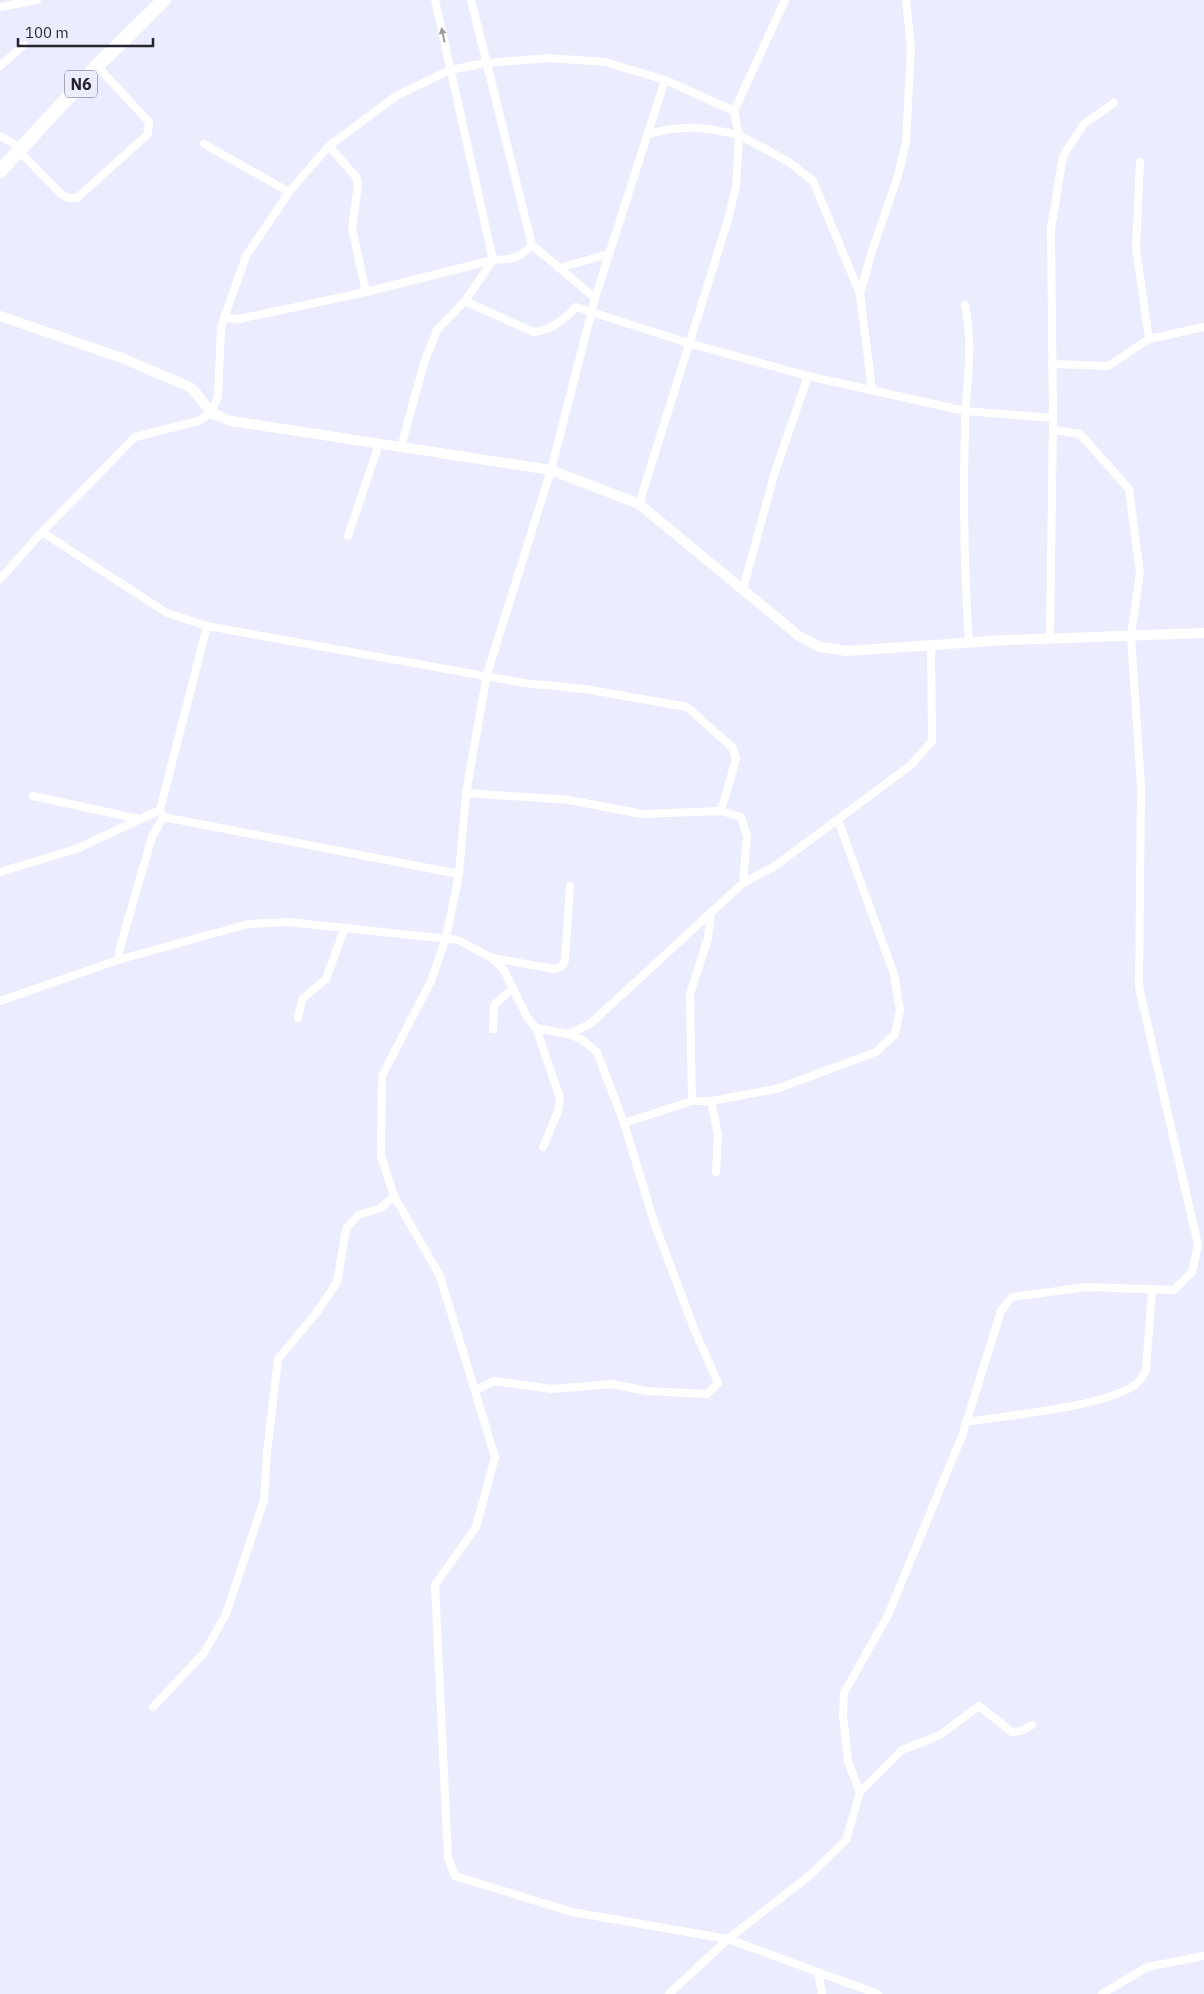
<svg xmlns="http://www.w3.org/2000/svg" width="1204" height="1994" font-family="'IBM Plex Sans',sans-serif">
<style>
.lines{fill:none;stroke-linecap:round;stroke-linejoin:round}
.street{stroke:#fff;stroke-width:8}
.secondary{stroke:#fff;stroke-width:10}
.highway{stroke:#fff;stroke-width:14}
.oneway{fill:#9d9da1}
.labels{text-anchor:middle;stroke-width:4.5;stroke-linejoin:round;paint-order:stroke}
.shield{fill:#ebecfd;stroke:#60616d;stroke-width:1}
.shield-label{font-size:16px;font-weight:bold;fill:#25252f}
</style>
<rect width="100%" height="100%" fill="#ebecfd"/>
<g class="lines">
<!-- street -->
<g class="street">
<polyline points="471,0 532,245 595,298"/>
<polyline points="0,7 37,0"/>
<polyline points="0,66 24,45"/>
<polyline points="665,80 595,298 551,470 487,674 466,793 459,874 446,938 431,981 382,1076 381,1156 394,1196 440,1276 495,1457 476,1527 435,1585 448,1858 455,1876 572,1912 728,1939 878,1994"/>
<polyline points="734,111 785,0"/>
<polyline points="0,136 22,148"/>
<polyline points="204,144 289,192"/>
<polyline points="329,146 356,177 358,185 352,228 366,292"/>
<polyline points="19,151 62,195 69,198 77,198 148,134 149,122 97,66"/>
<polyline points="1140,162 1136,248 1149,339"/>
<path d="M532,245c-12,14 -22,14 -39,15l-28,41 68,31c17,-1 31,-12 43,-25l112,36 120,33 157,35 88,7"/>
<polyline points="559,268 609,254"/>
<polyline points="860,294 872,251 898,176 906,142 911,47 906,0"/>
<path d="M965,305c9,41 1,80 0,121 -2,72 -1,144 4,216"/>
<polyline points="224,318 239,319 366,292 493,260 435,0"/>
<polyline points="1052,364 1108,366 1149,339 1204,327"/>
<polyline points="401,447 424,363 437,330 465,301"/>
<path d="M639,504l89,-284 8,-34 3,-51c-36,-8 -55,-11 -91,-1"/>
<polyline points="42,532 167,613 207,626 524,683 585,689 687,707 733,748 736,759 721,811"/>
<polyline points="348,536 379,444"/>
<polyline points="0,579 42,532 135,437 198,421 211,413 218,397 221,328 224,318 246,256 289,192 329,146 396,96 450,70 486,63 548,58 605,62 665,80 734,111 739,135 789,162 813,181 860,294 872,390"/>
<polyline points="743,589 774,475 808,376"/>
<polyline points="207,626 160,810 163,817 459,874"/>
<polyline points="1050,638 1053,418 1051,229 1063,156 1084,124 1114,103"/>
<polyline points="466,793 569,800 642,814 721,811 741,817 747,836 743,883"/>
<polyline points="33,796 139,819"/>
<polyline points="0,872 76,849 160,810"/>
<polyline points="492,958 555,969 562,966 565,960 570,886"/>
<polyline points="118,960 121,944 152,837 163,817"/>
<polyline points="0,1001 118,960 248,924 288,922 458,940 492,958 504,970 527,1017 536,1028 568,1034 590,1024 743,883 775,866 911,765 932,741 931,646"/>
<polyline points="298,1018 302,999 326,979 344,930"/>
<polyline points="536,1028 560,1098 558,1111 543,1147"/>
<polyline points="493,1029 494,1005 513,988"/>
<polyline points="692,1101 690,994 708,938 711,913"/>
<polyline points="711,1101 718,1135 716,1172"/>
<polyline points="624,1123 692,1101 711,1101 776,1089 876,1052 895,1034 900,1010 894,974 838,820"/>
<polyline points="476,1390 494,1381 552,1389 612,1384 646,1391 707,1394 718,1383 695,1331 654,1222 624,1123 597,1052 581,1039 568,1034"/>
<path d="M966,1422c43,-7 134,-14 169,-37 5,-4 8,-9 11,-15l6,-80"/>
<polyline points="153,1707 204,1653 226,1614 264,1500 267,1453 278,1359 317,1312 337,1282 346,1229 358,1215 381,1208 394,1196"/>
<polyline points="860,1792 902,1750 940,1735 979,1706 1012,1732 1021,1731 1032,1725"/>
<polyline points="818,1972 822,1994"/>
<polyline points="669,1994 728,1939 809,1876 846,1840 860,1792 848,1762 843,1715 844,1693 888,1615 962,1436 1001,1311 1012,1297 1086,1287 1174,1290 1192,1272 1198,1245 1139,987 1141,787 1131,635 1140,573 1129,489 1080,434 1053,430"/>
<polyline points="1102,1994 1147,1967 1204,1956"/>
</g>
<!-- secondary -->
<polyline class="secondary" points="0,316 122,358 190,387 197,394 211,413 231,421 551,470 639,504 799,636 820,647 847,651 1006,640 1204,633"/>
<!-- highway -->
<polyline class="highway" points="0,171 97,66 164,0"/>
</g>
<!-- one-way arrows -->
<defs><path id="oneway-solid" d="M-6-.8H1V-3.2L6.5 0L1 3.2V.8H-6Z" transform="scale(1.25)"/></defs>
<use class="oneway" href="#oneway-solid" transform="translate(443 35) rotate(-102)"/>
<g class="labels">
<!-- shield labels -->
<rect class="shield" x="65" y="70.5" width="32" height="27" rx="4"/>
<g class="shield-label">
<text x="81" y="90">N6</text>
</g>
</g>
<!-- scale -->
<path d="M18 38v8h135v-8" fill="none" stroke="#25252f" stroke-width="2.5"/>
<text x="25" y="38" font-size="15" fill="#25252f" stroke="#ebecfd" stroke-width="4" paint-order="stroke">100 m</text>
</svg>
